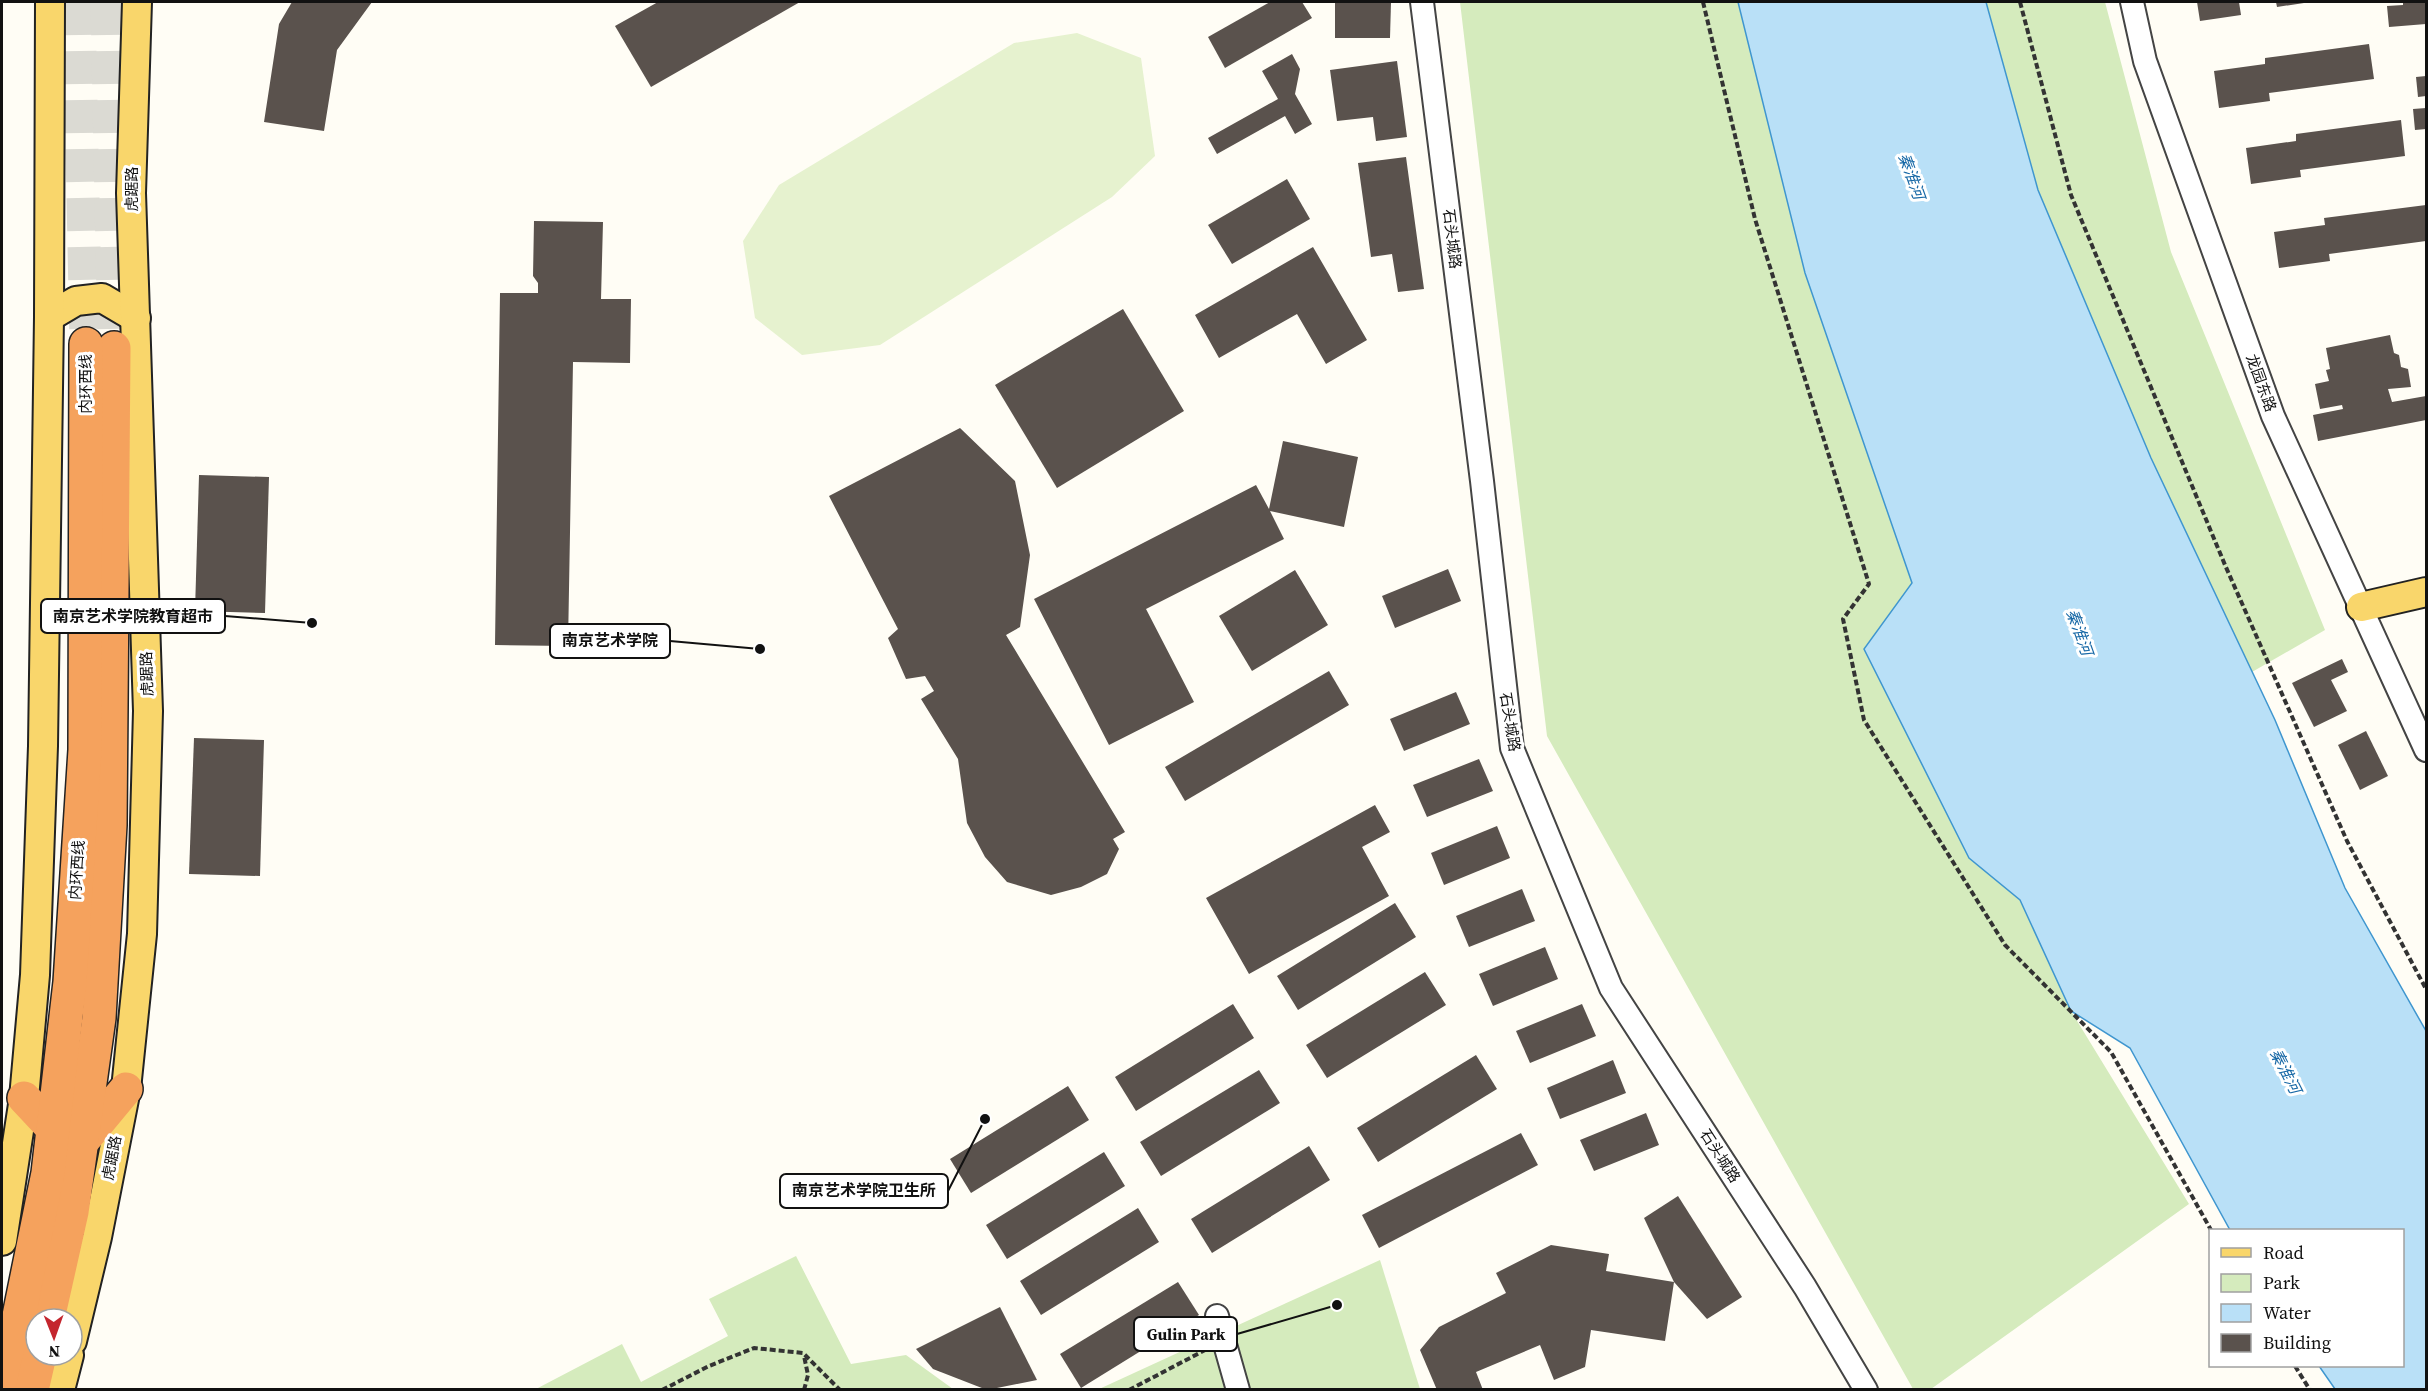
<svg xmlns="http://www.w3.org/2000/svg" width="2428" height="1391" font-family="'Source Serif 4','Noto Sans SC',serif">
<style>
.green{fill:#d5ebbd}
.pitch{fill:#e6f2cf}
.water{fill:#b9e0f7;stroke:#3f96cf;stroke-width:1.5}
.building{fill:#5a524d}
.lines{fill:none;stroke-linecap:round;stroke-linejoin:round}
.highway-tunnel{stroke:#dbdad3;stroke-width:33;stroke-dasharray:33 16;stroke-linecap:butt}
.minor-casing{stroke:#444;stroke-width:26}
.major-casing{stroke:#222;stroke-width:32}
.highway-casing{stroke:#222;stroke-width:36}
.path{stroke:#333;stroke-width:4;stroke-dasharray:6 3;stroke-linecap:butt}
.minor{stroke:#fff;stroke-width:22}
.major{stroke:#f9d66b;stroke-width:28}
.highway{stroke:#f5a25d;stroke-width:33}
.labels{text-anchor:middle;stroke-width:6;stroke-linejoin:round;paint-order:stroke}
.street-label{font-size:15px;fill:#111;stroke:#fff}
.water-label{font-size:16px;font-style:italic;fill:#1768a6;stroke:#fff}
.leader{fill:none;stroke:#111;stroke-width:2}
.callout-dot{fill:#111;stroke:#fff;stroke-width:2}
.callout{fill:#fff;stroke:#111;stroke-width:2}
.callout-label{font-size:16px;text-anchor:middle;font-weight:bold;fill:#111}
</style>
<rect width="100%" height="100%" fill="#fffdf5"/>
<!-- green -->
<g class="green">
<polygon points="1460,2 1738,2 1805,273 1745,2 2105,2 2171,252 2325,630 2252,672 1912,584 1969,858 2020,900 2071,1011 2189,1204 1931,1389 1913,1389 1547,736"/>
<polygon points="796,1256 851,1364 906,1355 953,1389 536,1389 622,1344 641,1382 728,1336 709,1299"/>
<polygon points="1380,1260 1420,1389 1097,1390"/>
</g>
<!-- pitch -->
<polygon class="pitch" points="1077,33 1141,58 1155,156 1112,197 880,345 802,355 755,318 743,241 779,185 1014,43"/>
<!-- water -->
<polygon class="water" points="1738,2 1986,2 2038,190 2151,458 2275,720 2345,888 2426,1031 2426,1389 2335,1389 2319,1366 2402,1366 2402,1230 2230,1230 2130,1048 2071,1011 2020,900 1969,858 1864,649 1912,583 1805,273"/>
<!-- building -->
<g class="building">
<polygon points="292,2 372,2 337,50 324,131 264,122 279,24"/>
<polygon points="658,2 800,2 651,87 615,26"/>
<polygon points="1270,2 1302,2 1312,18 1225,68 1208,37"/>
<polygon points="1335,2 1391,2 1390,38 1335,38"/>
<polygon points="2197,2 2239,2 2241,15 2200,21"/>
<polygon points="2276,2 2304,2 2304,3 2277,7"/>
<polygon points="2403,2 2426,2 2426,24 2389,27 2387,6 2403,5"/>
<polygon points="2369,44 2374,79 2269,93 2270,101 2219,108 2214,71 2265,64 2265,58"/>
<polygon points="1292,54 1300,69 1295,94 1312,124 1295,134 1285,116 1217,154 1208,138 1278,99 1262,71"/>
<polygon points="1397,61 1407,137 1376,141 1373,117 1337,121 1330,70"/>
<polygon points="2426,76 2426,96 2418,97 2416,77"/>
<polygon points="2426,108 2426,129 2415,130 2413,109"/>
<polygon points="2401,120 2405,156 2300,170 2301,177 2251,184 2246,148 2296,141 2296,134"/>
<polygon points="1406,157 1424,289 1398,292 1392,254 1371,257 1358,163"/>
<polygon points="1287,179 1310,219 1232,264 1208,225"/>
<polygon points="2426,205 2426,241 2329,254 2330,261 2279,268 2274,232 2325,225 2324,218"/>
<polygon points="534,221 603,222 601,299 631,299 630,363 573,362 568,646 495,645 500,293 538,293 538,283 533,276"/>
<polygon points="1313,247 1367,340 1326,364 1297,314 1219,358 1195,315"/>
<polygon points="1123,309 1184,411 1057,488 995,385"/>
<polygon points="2390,335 2394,353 2399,355 2401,367 2408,369 2411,387 2388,389 2392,402 2426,396 2426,420 2318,441 2313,415 2343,409 2342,405 2320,409 2315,384 2329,381 2326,370 2330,369 2326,348"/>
<polygon points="960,428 1015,481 1030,555 1020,627 1006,635 1125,832 1113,839 1119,849 1107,874 1081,887 1051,895 1007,882 985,857 967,823 958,759 921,699 934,691 925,676 906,679 888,638 898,629 829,496"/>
<polygon points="1283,441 1358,457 1344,527 1270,511 1284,539 1146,609 1194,702 1109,745 1034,599 1256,485 1269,509"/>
<polygon points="199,475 269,477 265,613 195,611"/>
<polygon points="1448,569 1461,601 1395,628 1382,596"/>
<polygon points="1295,570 1328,625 1252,671 1219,616"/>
<polygon points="2342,659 2348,672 2331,680 2347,711 2314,727 2292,683"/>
<polygon points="1329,671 1349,705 1185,801 1165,767"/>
<polygon points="1456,692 1470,724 1404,751 1390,719"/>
<polygon points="2366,731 2388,776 2360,790 2338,745"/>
<polygon points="194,738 264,740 260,876 189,874"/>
<polygon points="1479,759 1493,791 1427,817 1413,785"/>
<polygon points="1375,805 1390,832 1362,847 1389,896 1249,974 1206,898"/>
<polygon points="1497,826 1510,858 1444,885 1431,853"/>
<polygon points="1522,889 1535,921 1469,947 1456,916"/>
<polygon points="1395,903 1416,937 1298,1010 1277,976"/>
<polygon points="1545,947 1558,979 1493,1006 1479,974"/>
<polygon points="1425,972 1446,1005 1327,1078 1306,1045"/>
<polygon points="1233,1004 1254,1038 1136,1111 1115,1077"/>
<polygon points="1582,1004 1596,1036 1530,1063 1516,1031"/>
<polygon points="1476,1055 1497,1089 1378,1162 1357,1128"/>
<polygon points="1613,1060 1626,1093 1560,1119 1547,1088"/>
<polygon points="1259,1070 1280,1103 1161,1176 1140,1142"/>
<polygon points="1068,1086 1089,1120 971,1193 950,1159"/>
<polygon points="1646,1113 1659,1145 1594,1171 1580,1140"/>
<polygon points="1521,1133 1538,1165 1379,1248 1362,1215"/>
<polygon points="1309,1146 1330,1180 1212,1253 1191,1219"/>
<polygon points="1104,1152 1125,1186 1007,1259 986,1225"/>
<polygon points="1678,1196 1742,1297 1707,1319 1674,1282 1644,1218"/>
<polygon points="1138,1208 1159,1242 1041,1315 1020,1281"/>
<polygon points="1551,1245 1609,1254 1606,1271 1674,1282 1665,1341 1591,1330 1585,1367 1554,1380 1540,1345 1476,1372 1483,1390 1437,1390 1420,1350 1439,1327 1506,1293 1496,1273"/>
<polygon points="1178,1282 1199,1315 1081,1388 1060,1354"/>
<polygon points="1000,1307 1037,1380 987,1390 933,1369 916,1349"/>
</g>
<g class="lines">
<!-- highway-tunnel -->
<g class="highway-tunnel">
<polyline points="79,2 86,344"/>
<polyline points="107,2 114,348"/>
</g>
<!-- minor casing -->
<g class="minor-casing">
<g id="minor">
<polyline points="1422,2 1482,481 1512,748 1611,988 1805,1287 1866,1390"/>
<polyline points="2132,2 2145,61 2273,416 2426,750"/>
<polyline points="1217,1316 1238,1390"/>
</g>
</g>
<!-- major casing -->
<g class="major-casing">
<g id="major">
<polyline points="49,317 76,301 102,298 136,318"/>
<polyline points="2361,607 2426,592"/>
<polyline points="2,1241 24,1098 35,975 43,746 49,317 50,2"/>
<polyline points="72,1341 97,1237 126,1089 142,934 148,711 131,193 137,2"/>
<polyline points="60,1390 69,1355"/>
</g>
</g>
<!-- highway casing -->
<g class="highway-casing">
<g id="highway">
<polyline points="24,1098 53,1129"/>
<polyline points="82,1142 126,1089"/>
<polyline points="48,1319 72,1212 99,1018 110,825 114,348"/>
<polyline points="4,1390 48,1173 70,982 85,750 86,344"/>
<polyline points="32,1390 40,1355"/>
</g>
</g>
<!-- path -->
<g class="path">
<polyline points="1703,2 1755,219 1869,584 1843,619 1864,720 2005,945 2111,1052 2211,1230"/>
<polyline points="2020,2 2071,195 2225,565 2347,841 2426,989"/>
<polyline points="2295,1366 2310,1390"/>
<polyline points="662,1390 709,1366 754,1348 803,1353 840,1390"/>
<polyline points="804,1390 808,1375 804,1356"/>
<polyline points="1129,1390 1207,1349"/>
</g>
<!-- minor -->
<use href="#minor" class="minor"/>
<!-- major -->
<use href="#major" class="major"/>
<!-- highway -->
<use href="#highway" class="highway"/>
</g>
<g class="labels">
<!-- street labels -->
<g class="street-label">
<text transform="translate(132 189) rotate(-90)" y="5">虎踞路</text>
<text transform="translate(1452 239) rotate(83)" y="5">石头城路</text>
<text transform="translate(2261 383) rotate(70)" y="5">龙园东路</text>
<text transform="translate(86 384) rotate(-90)" y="5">内环西线</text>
<text transform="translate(147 674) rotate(-92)" y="5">虎踞路</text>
<text transform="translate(1510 722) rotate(81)" y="5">石头城路</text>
<text transform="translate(77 870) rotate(-86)" y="5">内环西线</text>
<text transform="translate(1720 1156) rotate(57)" y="5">石头城路</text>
<text transform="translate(112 1158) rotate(-79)" y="5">虎踞路</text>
</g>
<!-- water labels -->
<g class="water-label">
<text transform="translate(1912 176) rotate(70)" y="6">秦淮河</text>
<text transform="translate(2080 632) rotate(70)" y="6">秦淮河</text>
<text transform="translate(2286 1071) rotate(63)" y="6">秦淮河</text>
</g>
</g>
<!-- callouts -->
<path class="leader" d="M312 623L225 616M760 649L670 641M985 1119L948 1191M1337 1305L1237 1334"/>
<g class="callout-dot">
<circle cx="312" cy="623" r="6"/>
<circle cx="760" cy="649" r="6"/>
<circle cx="985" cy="1119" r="6"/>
<circle cx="1337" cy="1305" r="6"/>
</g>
<g class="callout">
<rect x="41" y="599" width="184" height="34" rx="6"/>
<rect x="550" y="624" width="120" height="34" rx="6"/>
<rect x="780" y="1174" width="168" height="34" rx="6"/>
<rect x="1134" y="1317" width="103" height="34" rx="6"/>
</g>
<g class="callout-label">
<text x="133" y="622">南京艺术学院教育超市</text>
<text x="610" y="646">南京艺术学院</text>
<text x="864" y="1196">南京艺术学院卫生所</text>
<text x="1186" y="1340">Gulin Park</text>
</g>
<!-- border -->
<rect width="2428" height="1391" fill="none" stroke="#111111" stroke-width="6"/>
<!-- legend -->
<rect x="2209" y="1229" width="195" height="138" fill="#ffffff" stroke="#a0a0a0" stroke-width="1.5"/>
<rect x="2221" y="1248" width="30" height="9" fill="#f9d66b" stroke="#a0a0a0" stroke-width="1.5"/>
<text x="2263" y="1259" font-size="18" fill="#111111">Road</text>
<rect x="2221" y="1274" width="30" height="18" fill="#d5ebbd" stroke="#a0a0a0" stroke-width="1.5"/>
<text x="2263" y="1289" font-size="18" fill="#111111">Park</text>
<rect x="2221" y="1304" width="30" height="18" fill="#b9e0f7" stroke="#a0a0a0" stroke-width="1.5"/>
<text x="2263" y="1319" font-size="18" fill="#111111">Water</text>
<rect x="2221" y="1334" width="30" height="18" fill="#5a524d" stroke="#a0a0a0" stroke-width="1.5"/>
<text x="2263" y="1349" font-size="18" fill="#111111">Building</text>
<!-- north arrow -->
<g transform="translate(54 1337) rotate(179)"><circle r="28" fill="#ffffff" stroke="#a0a0a0" stroke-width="1.5"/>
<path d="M0-4.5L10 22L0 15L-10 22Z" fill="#c4262e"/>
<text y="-9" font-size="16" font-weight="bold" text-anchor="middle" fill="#111111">N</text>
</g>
</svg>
